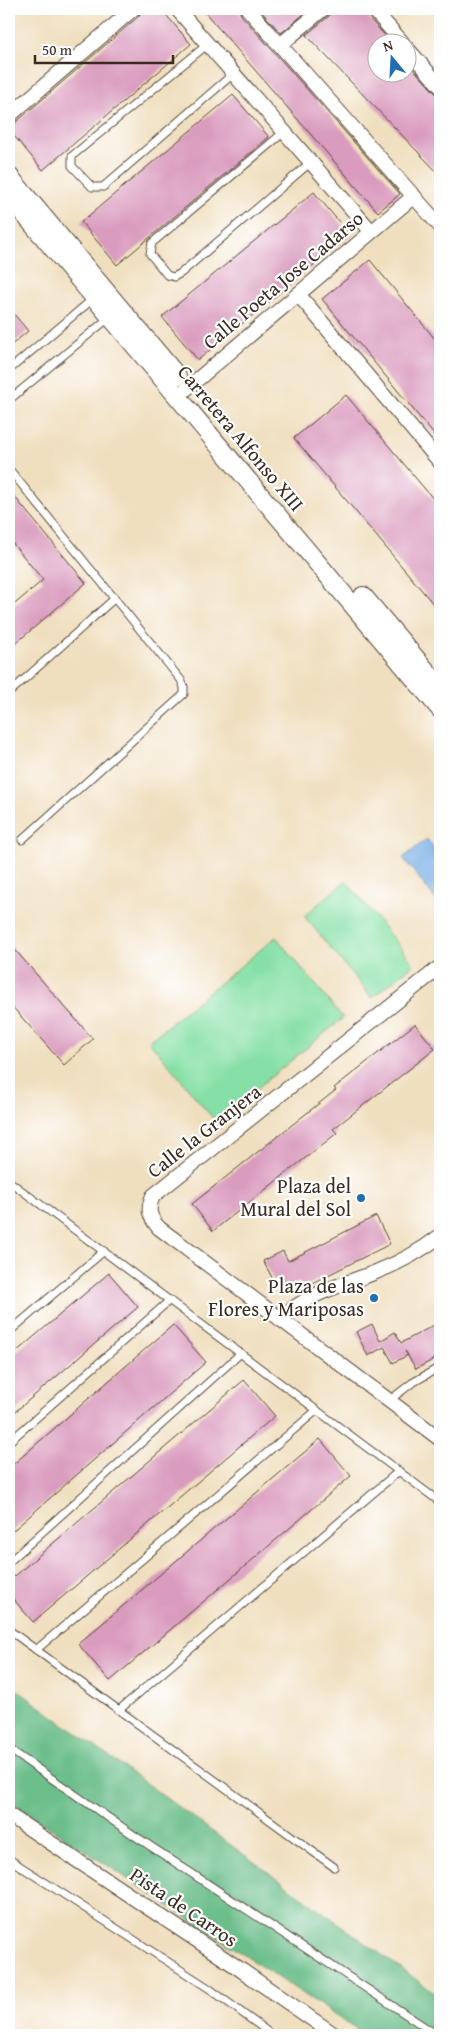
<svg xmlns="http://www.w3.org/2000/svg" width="449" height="2044" font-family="'Gentium Book Plus',serif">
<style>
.green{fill:#86e0a6;stroke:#608562}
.forest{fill:#6cbe8b;stroke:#547454}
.water{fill:#76ade5;stroke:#586c82}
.building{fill:#da9cbe}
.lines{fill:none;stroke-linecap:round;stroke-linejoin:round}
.service-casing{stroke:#564536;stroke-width:9}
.minor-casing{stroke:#564536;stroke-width:16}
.tertiary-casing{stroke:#564536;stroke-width:20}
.service{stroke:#fff;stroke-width:7}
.minor{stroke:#fff;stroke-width:14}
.tertiary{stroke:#fff;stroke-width:18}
.poi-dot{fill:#1f6fb2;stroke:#fff;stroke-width:2}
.labels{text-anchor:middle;stroke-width:4.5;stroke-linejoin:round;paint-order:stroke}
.street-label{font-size:20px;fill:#3b2a1e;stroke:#fff}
.poi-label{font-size:20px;fill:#3b2a1e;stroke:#fff;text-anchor:end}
</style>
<rect width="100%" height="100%" fill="#fff"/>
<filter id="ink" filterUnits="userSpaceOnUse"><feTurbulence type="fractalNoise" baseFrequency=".02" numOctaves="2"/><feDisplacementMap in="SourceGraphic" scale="10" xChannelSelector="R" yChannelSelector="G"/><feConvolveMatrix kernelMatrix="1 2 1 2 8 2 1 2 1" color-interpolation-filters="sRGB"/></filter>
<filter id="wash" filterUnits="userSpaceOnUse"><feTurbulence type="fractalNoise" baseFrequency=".0096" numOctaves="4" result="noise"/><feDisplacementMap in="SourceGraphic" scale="20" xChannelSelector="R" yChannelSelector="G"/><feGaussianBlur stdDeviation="1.12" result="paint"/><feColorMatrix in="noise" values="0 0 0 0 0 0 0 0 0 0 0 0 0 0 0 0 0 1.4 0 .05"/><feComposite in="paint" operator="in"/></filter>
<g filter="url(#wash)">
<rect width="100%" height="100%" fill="#f0dfbf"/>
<!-- green -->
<g class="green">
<polygon points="346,881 414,964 372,998 304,916"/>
<polygon points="276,937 343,1018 216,1122 149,1041"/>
</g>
<!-- forest -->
<polygon class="forest" points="9,1684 440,1997 440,2035 366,2035 9,1801"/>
<!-- water -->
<polygon class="water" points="427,839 440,855 440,905 403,858"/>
<g id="blocks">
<!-- building -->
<g class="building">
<polygon points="142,9 161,9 191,44 43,170 9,130 9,125 15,123 139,16"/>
<polygon points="202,9 239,9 241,15 400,194 378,212"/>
<polygon points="259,9 310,9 281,33"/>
<polygon points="332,9 364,9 366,15 391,42 376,42 376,72 406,72 406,61 440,98 440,175 306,35 329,16"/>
<polygon points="233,95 269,137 117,265 81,222"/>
<polygon points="314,192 350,235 198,360 162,317"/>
<polygon points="370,260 440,345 440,442 322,299"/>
<polygon points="9,308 28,331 9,347"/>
<polygon points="346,395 440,507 440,612 294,438"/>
<polygon points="9,490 86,583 9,649 9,609 43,580 9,539"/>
<polygon points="9,943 93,1039 64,1065 9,1003"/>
<polygon points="415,1024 435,1049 333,1129 337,1133 213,1231 192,1204 336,1090 334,1088"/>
<polygon points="376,1216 390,1244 302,1288 299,1282 280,1292 263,1261 283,1251 288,1261"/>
<polygon points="109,1273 138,1307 9,1417 9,1358"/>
<polygon points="440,1322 440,1356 416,1369 405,1351 408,1355 393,1363 384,1347 368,1356 356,1332 372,1324 380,1341 395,1332 401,1343"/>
<polygon points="173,1325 206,1362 9,1534 9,1468"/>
<polygon points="244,1380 275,1416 33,1622 9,1594 9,1581"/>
<polygon points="320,1439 351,1476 110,1681 78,1644"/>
</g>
</g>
</g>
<g filter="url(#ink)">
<use href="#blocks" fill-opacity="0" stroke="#564536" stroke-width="1"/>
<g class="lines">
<!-- service casing -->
<g class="service-casing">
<g id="service">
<polyline points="208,44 72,156 72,166 92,187 103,187 233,74"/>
<polyline points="284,132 152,243 150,254 167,275 174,277 181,273 311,162"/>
<polyline points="9,370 94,298"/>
<polyline points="9,400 110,317"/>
<polyline points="9,469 181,680 184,687 184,694 22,840"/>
<polyline points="9,693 115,598"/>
<polyline points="9,1181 440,1502"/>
<polyline points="9,1332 104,1251"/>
<polyline points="390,1400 412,1383 440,1367"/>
<polyline points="9,1442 170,1300"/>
<polyline points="9,1562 241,1353"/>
<polyline points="9,1630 334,1867"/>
<polyline points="36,1650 317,1410"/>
<polyline points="119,1710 399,1471"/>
<polyline points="9,1749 135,1836 437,2035"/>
<polyline points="9,1859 210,1989 272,2035"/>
</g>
</g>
<!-- minor casing -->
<g class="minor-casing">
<g id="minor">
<polyline points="177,9 371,231"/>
<polyline points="248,9 440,226"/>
<polyline points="373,9 402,42"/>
<polyline points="280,45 323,9"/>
<polyline points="406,47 440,86"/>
<polyline points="9,116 133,9"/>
<polyline points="298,294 440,462"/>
<polyline points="178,396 414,196"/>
<path d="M440,967l-287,229c-6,13 -4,21 6,32l281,211"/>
<path d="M280,1319c30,-27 60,-33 96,-47 23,-9 46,-22 64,-36"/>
<polyline points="9,1815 234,1965 335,2035"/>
</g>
</g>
<!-- tertiary casing -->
<g class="tertiary-casing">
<g id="tertiary">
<polyline points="9,176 177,376"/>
<polyline points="9,196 440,709"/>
<polyline points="363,596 440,687"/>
</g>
</g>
<!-- service -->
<use href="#service" class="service"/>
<!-- minor -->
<use href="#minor" class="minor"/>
<!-- tertiary -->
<use href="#tertiary" class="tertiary"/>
</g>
</g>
<!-- markers -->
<g class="poi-dot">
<circle cx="361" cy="1198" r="5"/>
<circle cx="374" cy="1298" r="5"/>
</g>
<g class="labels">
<!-- street labels -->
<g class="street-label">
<text transform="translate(283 280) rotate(-40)" y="7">Calle Poeta Jose Cadarso</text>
<text transform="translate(241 438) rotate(50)" y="7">Carretera Alfonso XIII</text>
<text transform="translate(204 1131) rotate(-38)" y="7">Calle la Granjera</text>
<text transform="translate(184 1907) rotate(34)" y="7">Pista de Carros</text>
</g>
<!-- poi labels -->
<g class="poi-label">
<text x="351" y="1193">Plaza del<tspan x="351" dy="23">Mural del Sol</tspan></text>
<text x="364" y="1293">Plaza de las<tspan x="364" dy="23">Flores y Mariposas</tspan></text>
</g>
</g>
<!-- margin -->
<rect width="449" height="2044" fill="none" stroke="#fff" stroke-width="30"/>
<!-- north arrow -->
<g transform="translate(392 58) rotate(342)"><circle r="24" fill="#ffffff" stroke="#b1aaa5"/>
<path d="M0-4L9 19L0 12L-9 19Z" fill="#1f6fb2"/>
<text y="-8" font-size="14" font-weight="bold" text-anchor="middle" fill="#3b2a1e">N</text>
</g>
<!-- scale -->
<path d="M35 55v8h138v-8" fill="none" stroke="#3b2a1e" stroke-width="2.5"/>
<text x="42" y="55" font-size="15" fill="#3b2a1e" stroke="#ffffff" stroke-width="4" paint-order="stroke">50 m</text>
</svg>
